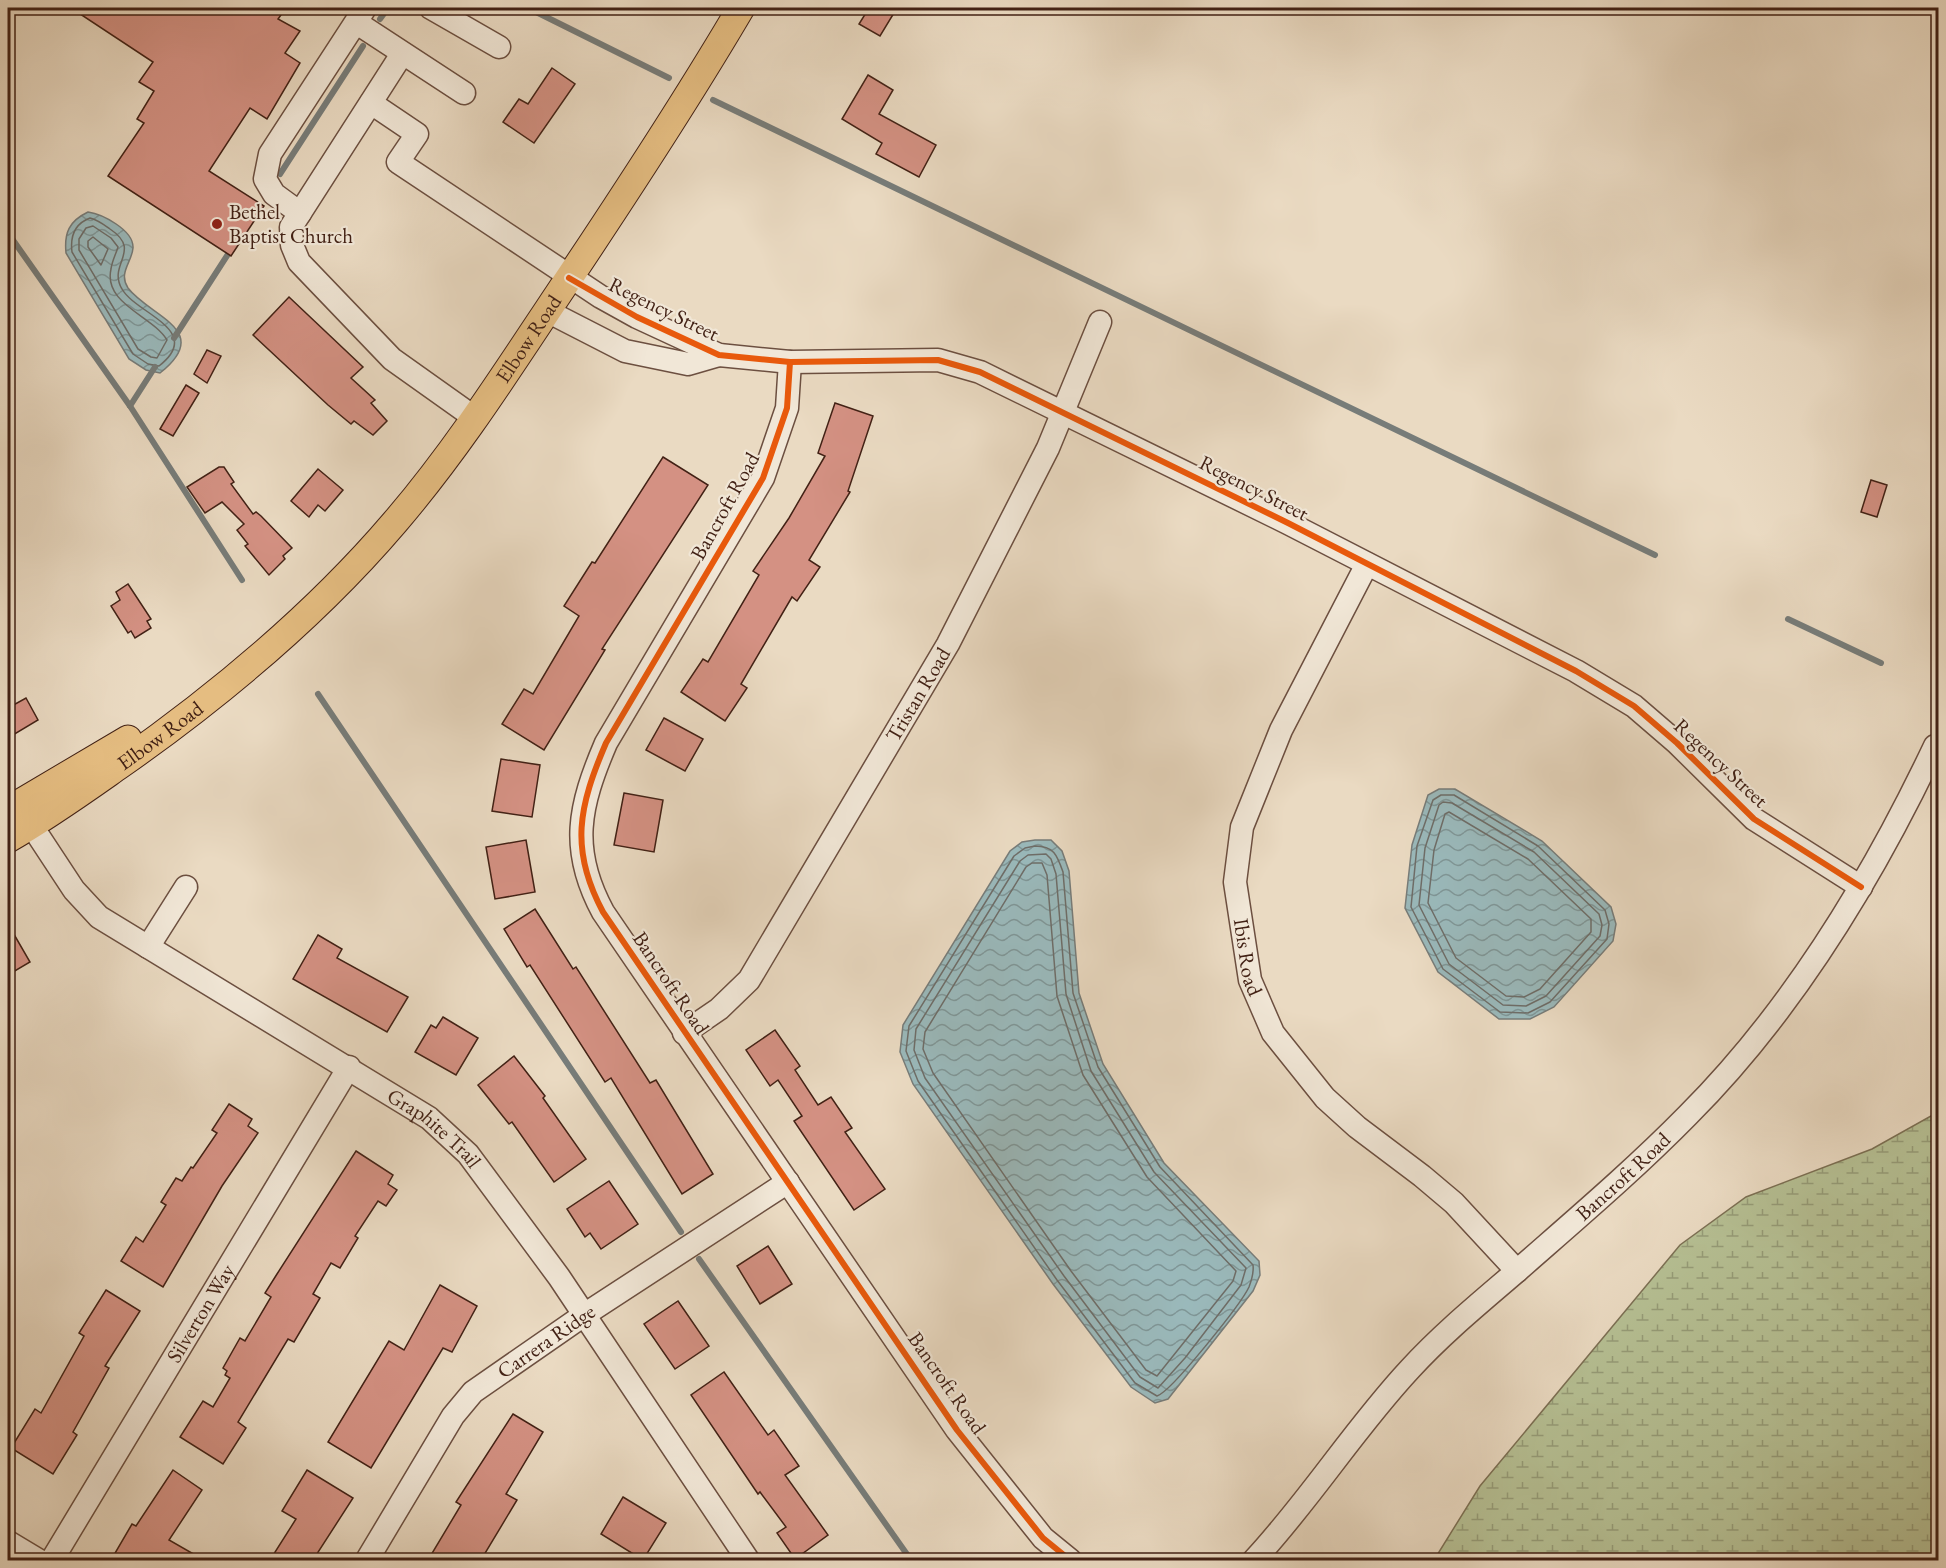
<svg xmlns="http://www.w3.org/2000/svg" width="1946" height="1568" font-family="'EB Garamond',serif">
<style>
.wetland{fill:url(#wetland-marsh);stroke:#7c7054;stroke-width:1.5}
.water{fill:url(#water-waves);stroke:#777c79;stroke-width:1.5}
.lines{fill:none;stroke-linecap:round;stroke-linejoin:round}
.shore{stroke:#6e6d68;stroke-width:1.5}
.stream{stroke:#777c79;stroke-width:6}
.building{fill:#d49183;stroke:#422115;stroke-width:1.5}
.minor-casing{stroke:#6c4f40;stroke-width:25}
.major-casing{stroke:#422115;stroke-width:29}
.minor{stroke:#f1e7d7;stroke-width:22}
.major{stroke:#e5bd81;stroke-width:27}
.cycleway-casing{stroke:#f1e7d7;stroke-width:10}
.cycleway{stroke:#e8590c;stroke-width:6}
.poi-dot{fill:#8f2418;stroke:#f1e7d7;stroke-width:2}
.labels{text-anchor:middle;stroke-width:4.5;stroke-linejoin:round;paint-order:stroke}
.poi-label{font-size:21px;fill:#422115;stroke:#f1e7d7;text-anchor:start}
.street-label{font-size:21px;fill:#422115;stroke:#f1e7d7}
</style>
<defs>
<pattern id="wetland-marsh" width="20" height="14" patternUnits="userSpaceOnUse" patternTransform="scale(1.5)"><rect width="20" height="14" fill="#b6c094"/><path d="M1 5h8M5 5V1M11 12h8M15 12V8" fill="none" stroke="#969c78"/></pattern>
<pattern id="water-waves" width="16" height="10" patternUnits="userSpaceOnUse" patternTransform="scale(1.5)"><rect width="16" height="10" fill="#9ab9bb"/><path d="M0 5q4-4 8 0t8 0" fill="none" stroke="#7f9697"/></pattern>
</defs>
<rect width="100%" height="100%" fill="#eadac2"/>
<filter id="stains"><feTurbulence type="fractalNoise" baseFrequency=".00333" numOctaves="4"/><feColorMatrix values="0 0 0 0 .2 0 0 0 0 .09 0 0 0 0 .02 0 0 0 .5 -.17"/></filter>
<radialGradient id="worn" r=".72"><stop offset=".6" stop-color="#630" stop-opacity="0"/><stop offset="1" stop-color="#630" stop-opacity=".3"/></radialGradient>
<!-- wetland -->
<polygon class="wetland" points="1938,1112 1938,1560 1434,1560 1480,1486 1680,1245 1746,1197 1872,1149"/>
<!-- water -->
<g class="water">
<path d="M88,212c14,2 46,18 45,36 -1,14 -15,25 -5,40 22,29 86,42 32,85l-14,-3 -17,-11 -63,-106c-2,-20 3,-32 22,-41z"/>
<polygon points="1439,789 1455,789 1542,841 1611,907 1616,924 1613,941 1554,1007 1530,1019 1499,1019 1438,972 1405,908 1412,845 1428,795"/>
<polygon points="1035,840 1051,840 1062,851 1069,871 1079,993 1103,1064 1164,1163 1259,1261 1260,1275 1253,1291 1168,1399 1155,1403 1131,1387 1053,1284 913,1084 900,1052 903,1025 1010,851 1022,842"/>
</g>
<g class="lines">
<!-- shore -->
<g class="shore">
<path d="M90,218c8,2 13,6 20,11 33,22 -3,35 12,60 14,25 83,41 37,77l-11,-2 -15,-10 -61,-102c-2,-16 2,-28 18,-34z"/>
<path d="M93,226l18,12 7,9c-2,7 -6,14 -7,22 -8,35 42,47 56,71l-10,18 -6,-1 -13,-8 -59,-99v-11l7,-11z"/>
<polygon points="93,237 108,249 101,265 88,247 88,241"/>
<polygon points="1441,795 1454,795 1538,846 1605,910 1609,924 1607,939 1550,1002 1528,1013 1500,1012 1443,969 1411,907 1417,846 1433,800"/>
<polygon points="1443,802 1452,803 1534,852 1599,914 1602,925 1600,936 1546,996 1526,1006 1503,1005 1449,964 1419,905 1425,848 1439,805"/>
<polygon points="1449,812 1528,859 1591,919 1591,932 1540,989 1524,997 1506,996 1456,958 1428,903 1434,850 1445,814"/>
<path d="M1035,846c19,0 22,9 28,26l10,121 25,74 62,100 93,98c1,8 -1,14 -4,22 -8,17 -78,105 -92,109l-22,-13 -78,-103 -139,-199 -12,-30 3,-25 105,-170 11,-8z"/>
<polygon points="1046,854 1051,859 1056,874 1066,994 1091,1071 1154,1172 1246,1268 1241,1285 1185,1358 1158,1388 1140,1377 1064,1276 925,1078 914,1050 916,1029 1020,861 1028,855"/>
<polygon points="1032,863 1042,863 1047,875 1057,996 1083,1075 1147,1177 1236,1271 1233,1281 1157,1376 1146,1370 1071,1271 933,1073 923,1049 925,1032 1026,867"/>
</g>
<!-- stream -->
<g class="stream">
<polyline points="528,8 669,78"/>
<polyline points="380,19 388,8"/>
<polyline points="713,100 1655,555"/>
<polyline points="280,174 363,46"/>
<polyline points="8,233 130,406 242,580"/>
<polyline points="174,338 232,248"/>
<polyline points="130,406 155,367"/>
<polyline points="1788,619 1881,663"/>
<polyline points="318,694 681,1232"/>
<polyline points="699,1259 911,1560"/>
</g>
</g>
<!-- building -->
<g class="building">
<polygon points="71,8 286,8 278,19 300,31 285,53 300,63 267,119 250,108 209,171 264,206 231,256 108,176 144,123 137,119 154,91 139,82 153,62"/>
<polygon points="869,8 897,8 880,36 859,24"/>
<polygon points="552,68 575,84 534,143 503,122 519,99 528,104"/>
<polygon points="868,75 893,90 879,114 936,145 919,177 876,154 882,143 842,119"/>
<polygon points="289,297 363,367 351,378 375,400 371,403 387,421 373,435 354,421 351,424 328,405 253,335"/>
<polygon points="207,350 221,356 207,383 194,374"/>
<polygon points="186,385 199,393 173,436 160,429"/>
<polygon points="835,403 873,416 848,491 850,492 809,560 820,567 797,601 792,597 741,684 747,688 725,721 681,692 703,659 708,662 759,575 753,571 789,518 825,456 818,453"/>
<polygon points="663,457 708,485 602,649 605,650 544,750 502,724 524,689 533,694 579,616 564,606 592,562 595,563"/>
<polygon points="219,467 224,467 234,482 231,484 253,514 256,512 261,516 292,548 283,556 285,559 269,575 245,546 248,544 237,530 244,524 222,502 205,513 187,487"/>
<polygon points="318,469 343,490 325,511 318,505 309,517 291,501"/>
<polygon points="1871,480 1887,485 1877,517 1861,512"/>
<polygon points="128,584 151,619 147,621 151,628 135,638 131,631 128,633 111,606 120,600 116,592"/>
<polygon points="26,698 38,720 8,738 8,708"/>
<polygon points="664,718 703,739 685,771 646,750"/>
<polygon points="501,759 540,765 532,817 492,811"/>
<polygon points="624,793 663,800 654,852 614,845"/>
<polygon points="526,840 535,892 495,899 486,847"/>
<polygon points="535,909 573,969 576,967 650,1083 656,1080 713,1174 682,1194 611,1078 605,1082 530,965 527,967 504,929"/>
<polygon points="8,924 30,962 8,975"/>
<polygon points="318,935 342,949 337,958 408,997 387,1032 293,979"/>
<polygon points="443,1017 478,1038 456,1075 415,1052 431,1025 436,1028"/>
<polygon points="775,1030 800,1066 795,1070 818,1105 831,1097 852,1128 845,1132 885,1189 854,1210 794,1121 802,1116 778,1080 770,1086 746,1050"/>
<polygon points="514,1056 545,1096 543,1098 586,1159 554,1182 512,1122 509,1124 478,1085"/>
<polygon points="229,1104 252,1119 248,1126 258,1133 222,1186 163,1287 121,1261 136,1237 143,1242 166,1205 161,1202 176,1178 182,1181 191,1167 193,1168 217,1133 212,1130"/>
<polygon points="356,1151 393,1175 388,1184 397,1190 386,1206 378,1201 355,1236 358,1238 340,1268 331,1263 313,1294 320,1298 294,1342 288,1339 238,1422 246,1428 223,1464 180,1437 203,1401 213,1407 230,1378 225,1375 227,1371 223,1368 240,1338 245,1341 271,1297 265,1293 277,1274"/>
<polygon points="609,1181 638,1224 601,1249 590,1233 585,1237 567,1209"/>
<polygon points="768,1246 792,1284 760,1304 737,1266"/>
<polygon points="440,1285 477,1306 452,1352 443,1348 371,1468 328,1442 389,1341 404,1350"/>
<polygon points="106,1290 140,1311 105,1366 109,1368 73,1432 77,1435 53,1474 11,1448 35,1409 41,1413 84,1336 79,1333"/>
<polygon points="678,1301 709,1346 675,1369 644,1324"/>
<polygon points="724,1372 768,1435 774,1430 799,1466 785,1475 828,1535 795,1559 777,1533 786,1527 760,1492 758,1494 691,1395"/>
<polygon points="513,1414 543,1432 506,1494 517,1500 481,1560 428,1560 461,1505 456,1502"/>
<polygon points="173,1470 202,1490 169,1540 204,1560 111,1560 132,1524 136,1526"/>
<polygon points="307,1470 353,1498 313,1560 270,1560 296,1519 282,1511"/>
<polygon points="623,1497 666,1523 643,1560 601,1534"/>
</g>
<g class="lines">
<!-- minor casing -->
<g class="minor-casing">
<g id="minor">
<polyline points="431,8 499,47"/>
<polyline points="357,23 464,93"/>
<polyline points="402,54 291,227 292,245 299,262 392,359 475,418"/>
<polyline points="371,103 417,134 398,162 601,297 637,317 719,355 790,362 938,360 980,372 1288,523 1576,671 1634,706 1677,743 1754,819 1861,887"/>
<polyline points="300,213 274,194 265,179 270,154 365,8"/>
<polyline points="547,311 625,351 688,364 719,355"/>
<path d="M790,362l-3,46 -24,70 -157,265c-27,63 -37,106 -3,169l354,518 86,108 27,22"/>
<path id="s1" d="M1367,564l-86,166 -39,97 -7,55 15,98 23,53 52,65 32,29 65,49 32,27 63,68"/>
<path id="s2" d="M22,811l52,79 25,27 330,201 39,36 91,123 189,283"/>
<polyline points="148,947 186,887"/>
<path id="s3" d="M684,1033l35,-24 30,-29 199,-336 100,-196 52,-126"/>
<polyline points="8,1542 38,1560"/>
<path id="s4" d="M52,1560l297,-493"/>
<path id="s5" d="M367,1560l86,-144 20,-24 111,-77 204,-133"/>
<path id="s6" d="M1254,1560c56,-60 100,-131 156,-191 33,-36 71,-67 107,-98 58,-51 117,-101 171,-156 105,-105 184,-236 247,-369"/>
</g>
</g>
<!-- major casing -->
<g class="major-casing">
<g id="major">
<polyline points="8,810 128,739"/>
<path id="s7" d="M8,839c39,-22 75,-48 112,-74 101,-71 195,-149 275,-243 61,-71 112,-151 164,-229 63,-94 125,-188 182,-285"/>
</g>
</g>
<!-- minor -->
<use href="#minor" class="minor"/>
<!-- major -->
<use href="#major" class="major"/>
<!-- cycleway casing -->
<g class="cycleway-casing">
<g id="cycleway">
<polyline points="569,278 637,317 719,355 790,362 938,360 980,372 1288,523 1576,671 1634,706 1677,743 1754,819 1861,887"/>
<path d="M790,362l-3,46 -24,70 -157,265c-27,63 -37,106 -3,169l354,518 86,108 27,22"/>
</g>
</g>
<!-- cycleway -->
<use href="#cycleway" class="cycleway"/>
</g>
<!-- markers -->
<circle class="poi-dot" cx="217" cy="224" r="6"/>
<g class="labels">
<!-- poi labels -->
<g class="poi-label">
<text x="229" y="219">Bethel<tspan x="229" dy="24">Baptist Church</tspan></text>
</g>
<!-- street labels -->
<g class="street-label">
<text transform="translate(664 309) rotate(26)" y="7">Regency Street</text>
<text dy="7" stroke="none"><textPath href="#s7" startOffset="729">Elbow Road</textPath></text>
<text transform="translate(1254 488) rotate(27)" y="7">Regency Street</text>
<text transform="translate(725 506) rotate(-61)" y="7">Bancroft Road</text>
<text dy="7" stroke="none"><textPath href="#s3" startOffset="416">Tristan Road</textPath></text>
<text dy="7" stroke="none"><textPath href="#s7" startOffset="184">Elbow Road</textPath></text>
<text transform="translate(1721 763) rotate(43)" y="7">Regency Street</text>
<text dy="7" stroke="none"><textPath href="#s1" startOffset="423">Ibis Road</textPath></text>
<text transform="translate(671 983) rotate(56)" y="7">Bancroft Road</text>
<text dy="7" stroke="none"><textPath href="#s2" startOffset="528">Graphite Trail</textPath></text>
<text dy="7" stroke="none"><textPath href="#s6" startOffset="534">Bancroft Road</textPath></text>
<text dy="7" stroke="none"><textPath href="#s4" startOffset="288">Silverton Way</textPath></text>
<text dy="7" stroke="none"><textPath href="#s5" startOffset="288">Carrera Ridge</textPath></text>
<text transform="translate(947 1383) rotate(55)" y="7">Bancroft Road</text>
</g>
</g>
<!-- margin -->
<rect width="1946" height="1568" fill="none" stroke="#eadac2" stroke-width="30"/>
<rect x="9" y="9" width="1928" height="1550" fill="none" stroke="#422115" stroke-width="3"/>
<rect x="15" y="15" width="1916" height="1538" fill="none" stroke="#422115" stroke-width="1.5"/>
<rect width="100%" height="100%" filter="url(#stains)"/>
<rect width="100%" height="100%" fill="url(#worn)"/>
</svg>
